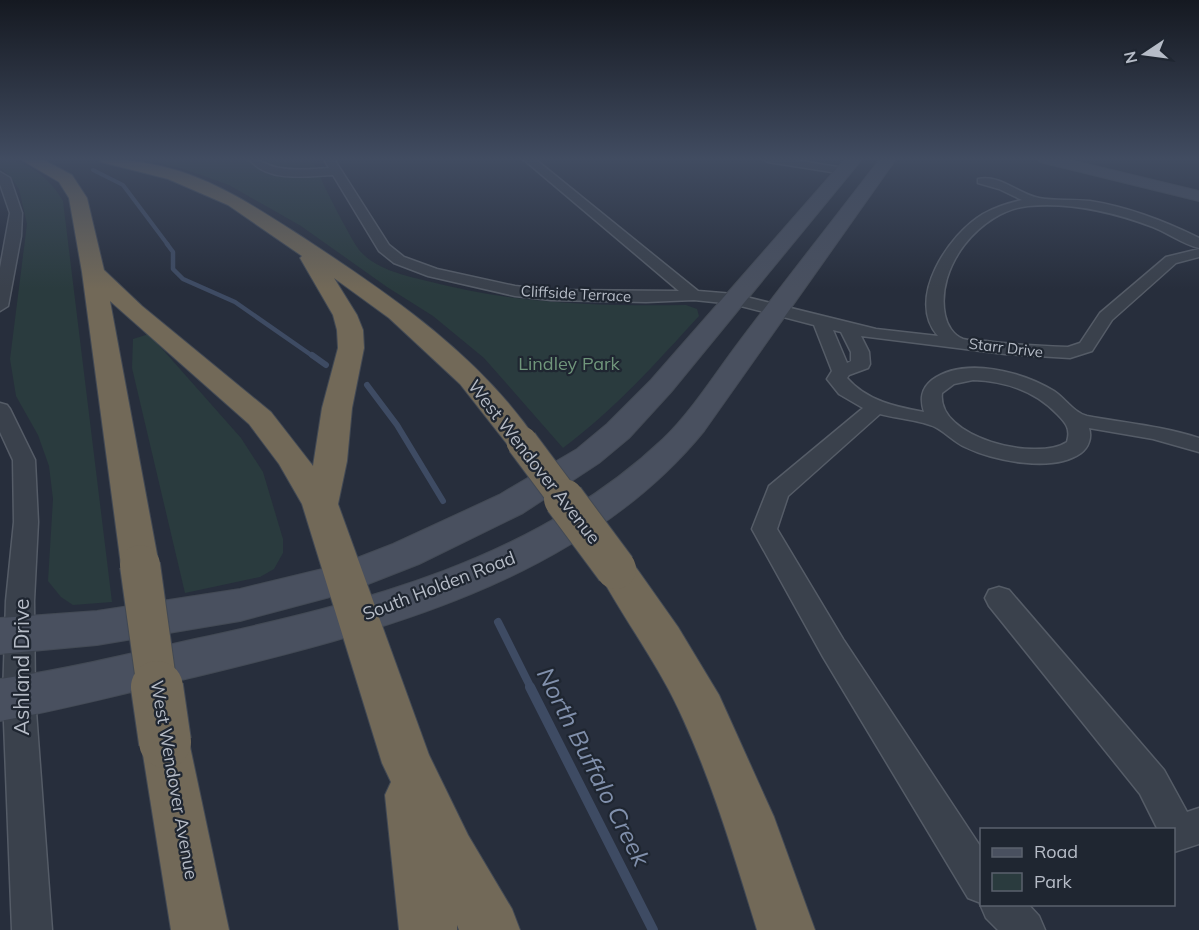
<svg xmlns="http://www.w3.org/2000/svg" width="1199" height="930" font-family="Mulish,sans-serif">
<style>
.green{fill:#2a3b3e}
.lines{fill:none;stroke-linecap:round;stroke-linejoin:round}
.stream-far4{stroke:#3e4b63;stroke-width:4}
.stream-far3{stroke:#3e4b63;stroke-width:4.5}
.stream-far2{stroke:#3e4b63;stroke-width:6}
.stream-far1{stroke:#3e4b63;stroke-width:8}
.stream{stroke:#3e4b63;stroke-width:10}
.street-casing{stroke:#555c67;stroke-width:3}
.secondary-casing{stroke:#434a55;stroke-width:2}
.highway-casing{stroke:#424954;stroke-width:2}
.street{fill:#3a414c;fill-rule:evenodd}
.secondary{fill:#49505f;fill-rule:evenodd}
.highway{fill:#726958;fill-rule:evenodd}
.highway-bridge-far2-casing{stroke:#424954;stroke-width:33;stroke-linecap:butt}
.highway-bridge-far1-casing{stroke:#424954;stroke-width:42;stroke-linecap:butt}
.highway-bridge-casing{stroke:#424954;stroke-width:54;stroke-linecap:butt}
.highway-bridge-far2{stroke:#726958;stroke-width:31}
.highway-bridge-far1{stroke:#726958;stroke-width:40}
.highway-bridge{stroke:#726958;stroke-width:52}
.labels{text-anchor:middle;stroke-width:4.5;stroke-linejoin:round;paint-order:stroke}
.far-street-label{font-size:15px;fill:#b6bcc7;stroke:#1f2631}
.park-label{font-size:18px;fill:#70967b;stroke:#1f2631}
.street-label{font-size:18px;fill:#b6bcc7;stroke:#1f2631}
.near-street-label{font-size:21px;fill:#b6bcc7;stroke:#1f2631}
.near-water-label{font-size:24px;font-style:italic;fill:#8190ac;stroke:#1f2631}
</style>
<rect width="100%" height="100%" fill="#272e3c"/>
<!-- green -->
<g class="green">
<path d="M0,159c26,0 51,20 63,42l49,401 -39,3 -12,-8 -13,-16 5,-82 -4,-33 -11,-31 -22,-39 -6,-37 17,-135 -8,-35 -10,-14 -9,-7z"/>
<path d="M138,159h175c2,11 40,85 48,93 15,17 45,24 66,29 89,23 168,25 259,24l11,4 2,7c-43,47 -85,94 -136,132l-79,-90 -51,-42 -46,-29 -86,-61 -72,-41 -45,-16z"/>
<polygon points="149,334 241,438 263,472 283,539 283,553 274,569 260,577 185,593 132,368 133,339"/>
</g>
<g class="lines">
<!-- stream-far4 -->
<polyline class="stream-far4" points="93,170 123,185 168,245"/>
<!-- stream-far3 -->
<polyline class="stream-far3" points="167,244 173,252 173,269 183,279 235,302 314,357"/>
<!-- stream-far2 -->
<g class="stream-far2">
<polyline points="312,355 326,365"/>
<polyline points="367,385 397,425 443,501"/>
</g>
<!-- stream-far1 -->
<polyline class="stream-far1" points="498,622 531,688"/>
<!-- stream -->
<polyline class="stream" points="530,687 653,930"/>
<!-- street casing -->
<g class="street-casing">
<g id="street">
<path d="M249,159c12,0 19,8 31,9 16,3 33,1 49,0l-5,-9h10l55,86 15,12 33,12 78,17 36,4 128,1 -156,-132h12l163,132 36,3 142,35 62,7c-33,-37 11,-102 45,-122 13,-7 25,-11 39,-14l-23,-11 -21,-6v-4c22,-5 40,15 61,19 16,3 34,1 51,3 38,6 75,20 109,37v10c-16,-4 -31,-15 -46,-21 -40,-15 -82,-25 -125,-21 -48,5 -93,61 -83,109 2,10 8,20 18,24 7,2 16,2 23,2 27,4 55,5 82,6l12,-4 20,-30 66,-56 33,-8v8l-23,6 -64,57 -20,31 -22,7 -65,-4 -144,-18 8,16 1,12 -2,4 -19,7 -2,3c20,23 49,29 77,34 -4,-13 -3,-23 8,-32 33,-24 91,-8 122,11 11,7 20,22 33,25 37,7 75,10 112,22v14l-46,-13 -64,-11c3,9 0,19 -8,25 -28,20 -87,8 -116,-6 -11,-5 -20,-15 -30,-20 -11,-6 -41,-9 -55,-13l-92,82 -11,33 66,110 139,210v55h46l11,12 6,14h-47l-12,-12 -6,-14 1,-1 -13,-5 -145,-241 -71,-128 17,-43 94,-78 -24,-14 -12,-15 5,-8 -18,-46 -81,-21 -39,-4 -48,2 -95,-2 -36,-4 -87,-20 -34,-13 -15,-12 -46,-76c-27,1 -65,8 -84,-16zM833,330l8,2 10,20v9l-4,2zM973,380c31,1 62,11 84,34 9,9 14,15 10,28 -30,20 -131,-4 -125,-49l12,-9z"/>
<polygon points="763,159 789,159 844,168 850,171 844,174 768,162"/>
<polygon points="0,172 10,178 22,213 21,236 8,306 0,311 0,268 10,213 0,184"/>
<polygon points="0,403 7,405 10,409 35,460 38,522 34,601 35,697 52,930 12,930 3,697 6,601 14,522 13,460 0,432"/>
<polygon points="999,587 1009,590 1164,770 1187,812 1199,808 1199,844 1174,852 1174,830 1158,830 1140,794 989,606 985,598 989,590"/>
</g>
</g>
<!-- secondary casing -->
<g class="secondary-casing">
<g id="secondary">
<polygon points="845,159 862,159 671,392 629,438 599,463 523,513 419,564 345,593 240,621 97,645 0,654 0,618 97,611 240,589 339,565 393,544 499,495 577,449 607,424 651,380"/>
<path d="M880,159h16l-192,272c-123,151 -329,202 -510,246 -64,15 -128,32 -194,44v-42c66,-10 130,-25 195,-40 167,-36 340,-79 468,-200 29,-28 51,-64 76,-97 46,-61 94,-122 141,-183z"/>
<polygon points="1038,159 1066,159 1199,191 1199,201 1040,162"/>
</g>
</g>
<!-- highway casing -->
<g class="highway-casing">
<g id="highway">
<path d="M20,159h22l30,16 15,23 17,72 38,36 129,106 42,54 9,-58 16,-60 -1,-18 -4,-15 -33,-57 2,-2 -74,-51 -60,-26 -67,-17 -2,-3c27,0 54,4 80,12 47,15 87,43 128,69 85,56 173,116 231,202l-5,7 -11,3 -11,-3 -51,-65 -71,-66 -55,-40 23,37 6,15 1,18 -12,60 -5,53 -9,43 91,251 39,80 44,74 8,21h-61l-2,-5v5h-58l-14,-135 6,-13 -9,-19 -80,-259 -23,-40 -30,-40 -139,-123 49,264 -5,10 -14,4 -14,-4 -5,-10 -39,-293 -13,-74 -10,-16z"/>
<path d="M616,554l14,5 48,68 41,68 55,122 41,113h-58c-22,-71 -43,-143 -74,-211 -23,-53 -59,-99 -86,-150l5,-10z"/>
<polygon points="165,719 182,726 189,742 229,930 171,930 141,742 148,726"/>
</g>
</g>
<!-- street -->
<use href="#street" class="street"/>
<!-- secondary -->
<use href="#secondary" class="secondary"/>
<!-- highway -->
<use href="#highway" class="highway"/>
<!-- highway-bridge-far2 casing -->
<g class="highway-bridge-far2-casing">
<polyline id="highway-bridge-far2" points="522,442 566,501"/>
</g>
<!-- highway-bridge-far1 casing -->
<g class="highway-bridge-far1-casing">
<g id="highway-bridge-far1">
<polyline points="564,499 616,569"/>
<polyline points="140,565 157,688"/>
</g>
</g>
<!-- highway-bridge casing -->
<g class="highway-bridge-casing">
<polyline id="highway-bridge" points="157,687 165,742"/>
</g>
<!-- highway-bridge-far2 -->
<use href="#highway-bridge-far2" class="highway-bridge-far2"/>
<!-- highway-bridge-far1 -->
<use href="#highway-bridge-far1" class="highway-bridge-far1"/>
<!-- highway-bridge -->
<use href="#highway-bridge" class="highway-bridge"/>
</g>
<!-- sky -->
<linearGradient id="sky" x2="0" y2="1"><stop stop-color="#151921"/><stop offset="0.55" stop-color="#414c61"/><stop offset="1" stop-color="#414c61" stop-opacity="0"/></linearGradient>
<rect width="1199" height="289" fill="url(#sky)"/>
<g class="labels">
<!-- far-street labels -->
<g class="far-street-label">
<text transform="translate(576 294) rotate(3)" y="5">Cliffside Terrace</text>
<text transform="translate(1006 348) rotate(7)" y="5">Starr Drive</text>
</g>
<!-- park labels -->
<g class="park-label">
<text x="569" y="370">Lindley Park</text>
</g>
<!-- street labels -->
<g class="street-label">
<text transform="translate(534 462) rotate(52)" y="6">West Wendover Avenue</text>
<text transform="translate(439 586) rotate(-21)" y="6">South Holden Road</text>
<text transform="translate(174 780) rotate(80)" y="6">West Wendover Avenue</text>
</g>
<!-- near-street labels -->
<g class="near-street-label">
<text transform="translate(22 667) rotate(-90)" y="7">Ashland Drive</text>
</g>
<!-- near-water labels -->
<g class="near-water-label">
<text transform="translate(593 767) rotate(63)" y="8">North Buffalo Creek</text>
</g>
</g>
<!-- legend -->
<rect x="980" y="828" width="195" height="78" fill="#1f2631" stroke="#5b626d" stroke-width="1.5"/>
<rect x="992" y="848" width="30" height="9" fill="#49505f" stroke="#5b626d" stroke-width="1.5"/>
<text x="1034" y="858" font-size="18" fill="#b6bcc7">Road</text>
<rect x="992" y="873" width="30" height="18" fill="#2a3b3e" stroke="#5b626d" stroke-width="1.5"/>
<text x="1034" y="888" font-size="18" fill="#b6bcc7">Park</text>
<!-- north arrow -->
<g transform="translate(1145 54) rotate(257)" stroke="#1f2631" stroke-width="4.5" paint-order="stroke">
<path d="M0-4.5L10 22L0 15L-10 22Z" fill="#b6bcc7"/>
<text y="-9" font-size="16" font-weight="bold" text-anchor="middle" fill="#b6bcc7">N</text>
</g>
</svg>
